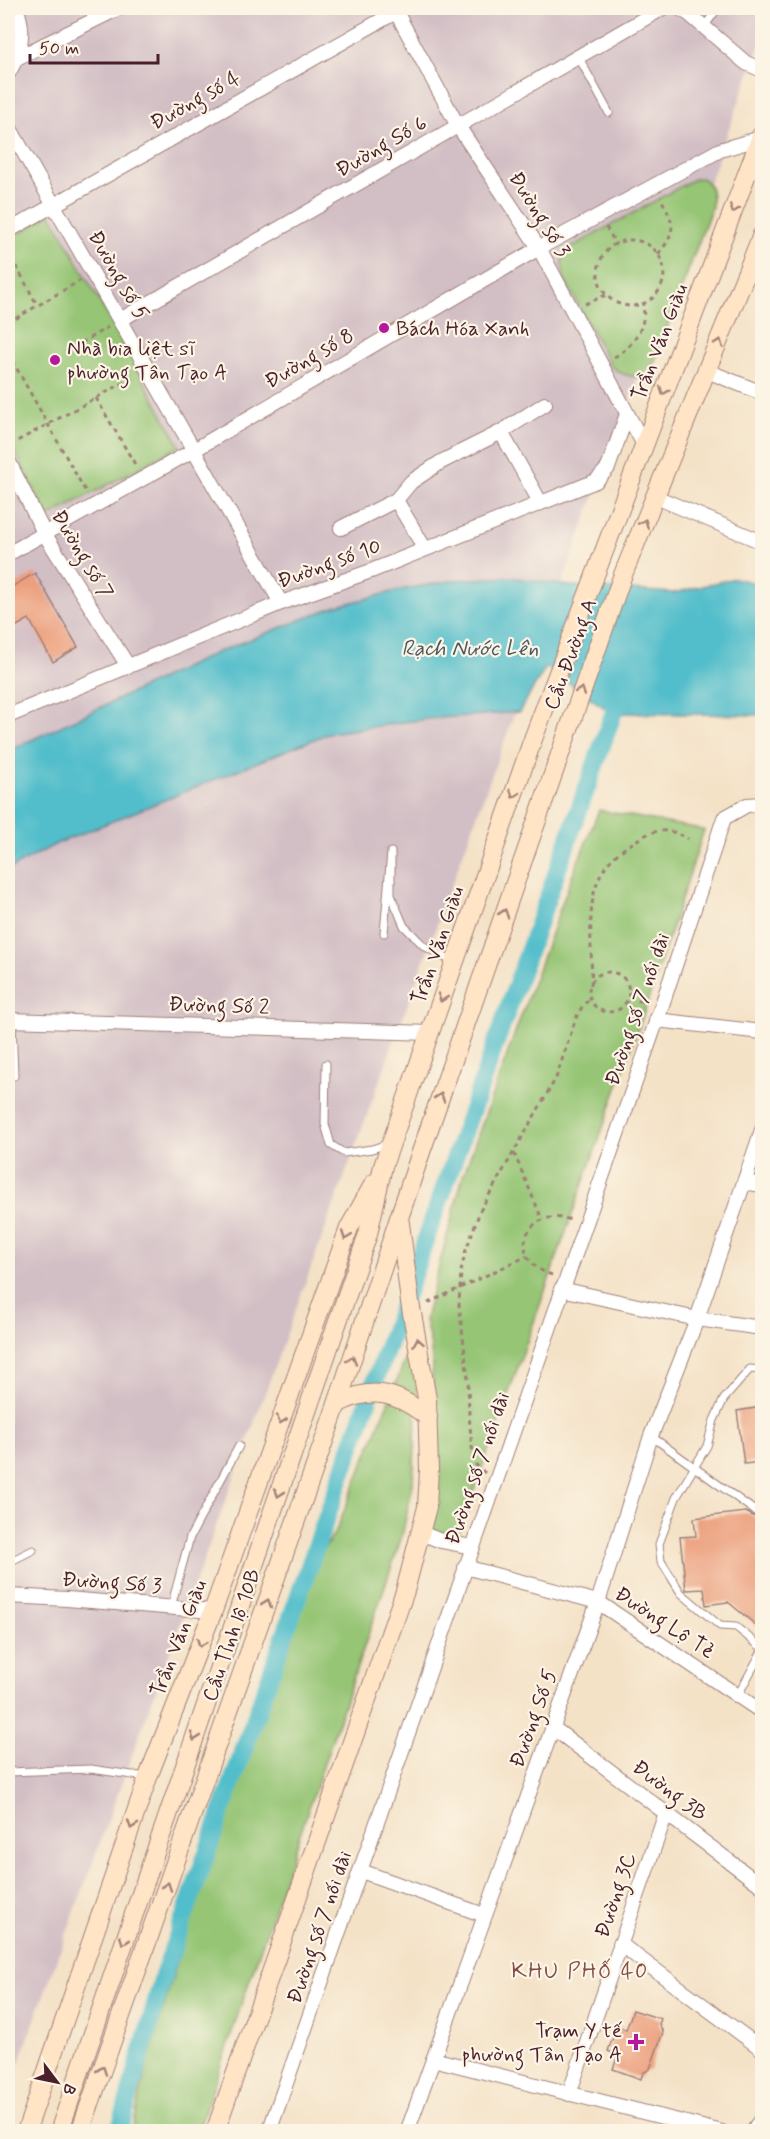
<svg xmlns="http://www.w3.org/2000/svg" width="770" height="2139" font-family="Mynerve,sans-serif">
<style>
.industrial{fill:#d2bec5}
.green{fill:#95c574;stroke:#707250;stroke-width:1.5}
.water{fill:#52becb;stroke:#4e6e7b;stroke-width:1.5}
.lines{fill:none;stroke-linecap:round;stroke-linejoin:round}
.canal{stroke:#52becb;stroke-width:18}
.building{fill:#ec9f7d}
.lane-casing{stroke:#9f8079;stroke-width:9}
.street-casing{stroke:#9f8079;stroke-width:16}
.secondary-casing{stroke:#9f8079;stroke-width:20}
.path{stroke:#9f8079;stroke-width:3;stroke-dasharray:4.5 4.5;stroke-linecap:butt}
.lane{stroke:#fff;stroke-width:7}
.street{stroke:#fff;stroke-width:14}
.secondary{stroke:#ffe4c6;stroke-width:18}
.oneway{stroke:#a48278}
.poi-dot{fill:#b5179e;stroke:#fcf5e5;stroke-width:2}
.labels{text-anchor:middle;stroke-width:4.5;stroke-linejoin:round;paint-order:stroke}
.street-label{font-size:21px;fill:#4a1f2b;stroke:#fcf5e5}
.poi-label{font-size:21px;fill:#4a1f2b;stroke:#fcf5e5;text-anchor:start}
.water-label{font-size:22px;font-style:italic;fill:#4d5763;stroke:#fcf5e5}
.neighbourhood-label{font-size:22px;letter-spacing:1.5px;fill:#834c48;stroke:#fcf5e5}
</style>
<rect width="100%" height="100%" fill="#fcf5e5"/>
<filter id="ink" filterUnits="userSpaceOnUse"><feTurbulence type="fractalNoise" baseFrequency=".0167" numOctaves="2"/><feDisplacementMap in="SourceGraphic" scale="12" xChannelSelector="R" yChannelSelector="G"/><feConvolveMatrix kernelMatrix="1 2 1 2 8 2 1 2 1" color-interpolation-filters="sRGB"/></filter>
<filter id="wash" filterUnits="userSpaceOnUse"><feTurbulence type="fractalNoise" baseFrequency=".008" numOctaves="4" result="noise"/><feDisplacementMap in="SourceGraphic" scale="24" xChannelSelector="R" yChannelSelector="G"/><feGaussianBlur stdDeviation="1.35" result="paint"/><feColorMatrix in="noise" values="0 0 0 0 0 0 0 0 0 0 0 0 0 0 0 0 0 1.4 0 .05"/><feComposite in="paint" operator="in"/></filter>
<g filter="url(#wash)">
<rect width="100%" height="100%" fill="#f4e2c7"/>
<!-- industrial -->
<polygon class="industrial" points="8,8 762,8 762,39 8,2093"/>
<!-- green -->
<g class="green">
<path d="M701,178c12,5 11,17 11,28l-58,157 -13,14c-13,-1 -20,-2 -30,-11l-47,-88 -2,-17 8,-13 124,-69z"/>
<polygon points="51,214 180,446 48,517 8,438 8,240"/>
<polygon points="599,810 704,830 642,1018 457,1538 429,1529 437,1462 431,1347 425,1319 463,1176 571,879"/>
<polygon points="408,1353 417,1374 415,1446 413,1484 402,1536 198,2131 132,2132 147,2063 181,1949 321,1553 336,1531"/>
</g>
<!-- water -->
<polygon class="water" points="509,577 570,586 674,593 735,578 762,585 762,715 612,713 546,667 519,712 426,719 329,733 56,844 8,870 8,751 218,652 334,607 400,590 456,580"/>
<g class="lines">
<!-- canal -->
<polyline class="canal" points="119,2132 164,1973 621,692"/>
</g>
<g id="blocks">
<!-- building -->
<g class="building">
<polygon points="35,573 78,647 53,662 29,619 8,631 8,589"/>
<polygon points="762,1407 762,1462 744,1464 737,1411"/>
<polygon points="746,1512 762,1521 762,1630 728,1602 706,1605 704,1589 686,1590 680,1537 696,1536 694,1518"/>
<polygon points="633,2010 661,2019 659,2024 663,2032 650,2069 643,2073 641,2079 613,2069 618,2055 608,2051 617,2026 626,2030"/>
</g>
</g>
</g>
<g filter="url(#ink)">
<use href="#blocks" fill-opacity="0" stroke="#9f8079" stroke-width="1.5"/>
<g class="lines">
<!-- lane casing -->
<g class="lane-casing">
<g id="lane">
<polyline points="704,27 718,8"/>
<polyline points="578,56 609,113"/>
<polyline points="384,933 391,852 391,895 404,926 424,946 455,963"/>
<polyline points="12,1020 14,1076"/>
<polyline points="326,1064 325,1124 331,1145 344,1153 372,1149 387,1144"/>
<polyline points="762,1370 750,1369 724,1399 714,1420 707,1446 676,1498 659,1544 661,1561 681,1593 720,1626 736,1627 762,1648"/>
<polyline points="651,1436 762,1516"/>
<polyline points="8,1559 13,1560 33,1550"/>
<polyline points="171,1607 190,1537 239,1446"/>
<polyline points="738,1695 762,1651"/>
<polyline points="8,1772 91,1769 146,1777"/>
</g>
</g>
<!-- street casing -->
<g class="street-casing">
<g id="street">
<polyline points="394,8 458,126 539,248 644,445"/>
<polyline points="679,8 689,14 746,63 762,70"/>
<polyline points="17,58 119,8"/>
<path d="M8,74c13,-22 18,-43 8,-66"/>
<polyline points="8,125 281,603"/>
<polyline points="8,231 403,8"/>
<polyline points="120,320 663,8"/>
<polyline points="707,371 762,393"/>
<polyline points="501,432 540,502"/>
<polyline points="8,460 44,533 128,666"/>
<polyline points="656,497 762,542"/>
<polyline points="341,528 396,500"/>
<polyline points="425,549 396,500 411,482 441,462 501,432 545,404"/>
<polyline points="8,554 194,450 539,248 720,150 761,138"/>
<polyline points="8,716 281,603 371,571 596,481 608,468 627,414"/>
<polyline points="8,1020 430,1033"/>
<polyline points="656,1020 762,1032"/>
<polyline points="744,1182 762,1185"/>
<polyline points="561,1289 697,1319 762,1328"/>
<polyline points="421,1533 441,1541 472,1547"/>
<polyline points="465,1567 598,1602 762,1712"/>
<polyline points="8,1596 67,1599 213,1611"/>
<polyline points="552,1727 762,1886"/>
<polyline points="361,1871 484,1915"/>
<polyline points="620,1944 762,2049"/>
<polyline points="433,2059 722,2132"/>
<polyline points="569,2094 666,1813"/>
<polyline points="269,2132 661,1008 724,818 747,805 762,804"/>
<polyline points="407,2132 598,1602 651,1436 697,1319 762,1130"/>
<polyline points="752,2132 762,2118"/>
</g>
</g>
<!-- secondary casing -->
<g class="secondary-casing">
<g id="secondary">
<path d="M337,1404c36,-19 60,-11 91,13"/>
<polyline points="26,2132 148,1777 213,1611 349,1228 374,1183"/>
<polyline points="59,2132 368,1234 383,1166 533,739 762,134"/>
<polyline points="80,2132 337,1404 421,1152 622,577 762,235"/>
<polyline points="215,2132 405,1591 427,1507 429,1469 427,1399 410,1302 400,1223"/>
</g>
</g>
<!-- path -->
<g class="path">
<polyline points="606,227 616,244"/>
<circle cx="631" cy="273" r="33"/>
<polyline points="8,250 37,305"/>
<path d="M658,254c21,-24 15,-32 2,-57"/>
<polyline points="585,304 606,295"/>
<polyline points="8,323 81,280"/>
<polyline points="66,352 108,327"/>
<polyline points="8,353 87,494"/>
<path d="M614,357c19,-10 33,-30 29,-52"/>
<polyline points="96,398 136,466"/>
<polyline points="10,445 136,376"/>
<circle cx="609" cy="992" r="20"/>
<path d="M591,985c3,-39 -10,-94 20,-125 7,-8 17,-14 26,-20 18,-12 33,-12 51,-1"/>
<polyline points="629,998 647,1003"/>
<polyline points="514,1153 542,1219"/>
<path d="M552,1275c-47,-15 -28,-70 19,-55"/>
<polyline points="428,1303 527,1256"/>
<polyline points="485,1473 476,1465 472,1447 469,1415 468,1379 459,1304 461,1272 465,1253 480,1211 556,1078 576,1018 583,1005 590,999"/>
</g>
<!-- lane -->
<use href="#lane" class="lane"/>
<!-- street -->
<use href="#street" class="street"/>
<!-- secondary -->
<use href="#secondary" class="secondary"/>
</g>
<!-- one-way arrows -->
<defs><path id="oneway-chevron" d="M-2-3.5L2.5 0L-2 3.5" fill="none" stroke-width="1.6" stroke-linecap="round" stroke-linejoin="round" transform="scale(1.5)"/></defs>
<g class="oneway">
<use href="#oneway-chevron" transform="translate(734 209) rotate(111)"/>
<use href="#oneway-chevron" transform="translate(719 343) rotate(-68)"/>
<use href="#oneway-chevron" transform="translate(664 391) rotate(111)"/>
<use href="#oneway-chevron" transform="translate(644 523) rotate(-67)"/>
<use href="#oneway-chevron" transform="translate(581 691) rotate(-70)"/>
<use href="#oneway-chevron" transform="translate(514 794) rotate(109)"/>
<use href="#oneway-chevron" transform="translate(504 913) rotate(-71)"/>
<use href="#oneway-chevron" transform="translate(442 998) rotate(109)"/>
<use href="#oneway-chevron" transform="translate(440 1097) rotate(-71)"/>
<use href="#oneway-chevron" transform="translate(346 1236) rotate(110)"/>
<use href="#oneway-chevron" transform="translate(418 1342) rotate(-100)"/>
<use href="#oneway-chevron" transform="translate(352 1360) rotate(-71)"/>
<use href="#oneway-chevron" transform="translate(281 1420) rotate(110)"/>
<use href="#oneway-chevron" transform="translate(279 1493) rotate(109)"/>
<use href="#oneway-chevron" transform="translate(267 1603) rotate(-71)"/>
<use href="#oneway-chevron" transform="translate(201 1643) rotate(111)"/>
<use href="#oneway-chevron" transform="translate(195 1737) rotate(109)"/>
<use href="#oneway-chevron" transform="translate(132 1825) rotate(109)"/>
<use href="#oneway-chevron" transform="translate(167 1886) rotate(-71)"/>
<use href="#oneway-chevron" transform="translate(124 1941) rotate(109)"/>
<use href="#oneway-chevron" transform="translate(102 2070) rotate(-71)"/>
</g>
</g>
<!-- markers -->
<g class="poi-dot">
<circle cx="384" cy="328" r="6"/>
<circle cx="55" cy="360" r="6"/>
<path d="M633 2033h6v6h6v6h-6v6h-6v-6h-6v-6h6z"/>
</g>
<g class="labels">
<!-- street labels -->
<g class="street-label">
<text transform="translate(195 100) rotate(-29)" y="7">Đường số 4</text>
<text transform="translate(381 146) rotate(-30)" y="7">Đường Số 6</text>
<text transform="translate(540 214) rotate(58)" y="7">Đường số 3</text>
<text transform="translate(119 275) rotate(60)" y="7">Đường số 5</text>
<text transform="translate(659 342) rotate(-69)" y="7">Trần Văn Giàu</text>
<text transform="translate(309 358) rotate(-30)" y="7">Đường số 8</text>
<text transform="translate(83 554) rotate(59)" y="7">Đường số 7</text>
<text transform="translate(329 563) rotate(-20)" y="7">Đường số 10</text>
<text transform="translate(570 654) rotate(-70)" y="7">Cầu Đường A</text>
<text transform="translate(437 945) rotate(-71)" y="7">Trần Văn Giàu</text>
<text transform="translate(219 1005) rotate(2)" y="7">Đường Số 2</text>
<text transform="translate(637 1009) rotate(-71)" y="7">Đường số 7 nối dài</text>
<text transform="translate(477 1468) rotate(-71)" y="7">Đường số 7 nối dài</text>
<text transform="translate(112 1582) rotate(4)" y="7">Đường Số 3</text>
<text transform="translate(665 1622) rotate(33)" y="7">Đường Lộ Tẻ</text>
<text transform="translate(231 1635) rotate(-71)" y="7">Cầu Tỉnh lộ 10B</text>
<text transform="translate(178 1638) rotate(-69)" y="7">Trần Văn Giàu</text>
<text transform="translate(533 1718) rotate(-70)" y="7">Đường Số 5</text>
<text transform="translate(670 1790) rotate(37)" y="7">Đường 3B</text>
<text transform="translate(615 1895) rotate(-71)" y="7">Đường 3C</text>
<text transform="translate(319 1927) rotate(-71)" y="7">Đường số 7 nối dài</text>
</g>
<!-- poi labels -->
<g class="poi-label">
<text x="396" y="335">Bách Hóa Xanh</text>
<text x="67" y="355">Nhà bia liệt sĩ<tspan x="67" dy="24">phường Tân Tạo A</tspan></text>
<text x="622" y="2037" text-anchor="end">Trạm Y tế<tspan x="622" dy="24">phường Tân Tạo A</tspan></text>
</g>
<!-- water labels -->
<g class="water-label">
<text x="470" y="655">Rạch Nước Lên</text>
</g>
<!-- neighbourhood labels -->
<g class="neighbourhood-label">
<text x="580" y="1978">KHU PHỐ 40</text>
</g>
</g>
<!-- margin -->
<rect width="770" height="2139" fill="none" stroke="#fcf5e5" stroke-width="30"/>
<!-- north arrow -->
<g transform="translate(57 2082) rotate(122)" stroke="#fcf5e5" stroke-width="4.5" paint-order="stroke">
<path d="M0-4.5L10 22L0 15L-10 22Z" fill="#4a1f2b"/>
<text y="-9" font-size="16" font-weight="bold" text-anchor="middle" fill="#4a1f2b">B</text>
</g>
<!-- scale -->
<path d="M30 54v9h128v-9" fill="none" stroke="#4a1f2b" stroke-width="3"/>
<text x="39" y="54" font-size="18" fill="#4a1f2b" stroke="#fcf5e5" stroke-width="4.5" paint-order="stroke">50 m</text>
</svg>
